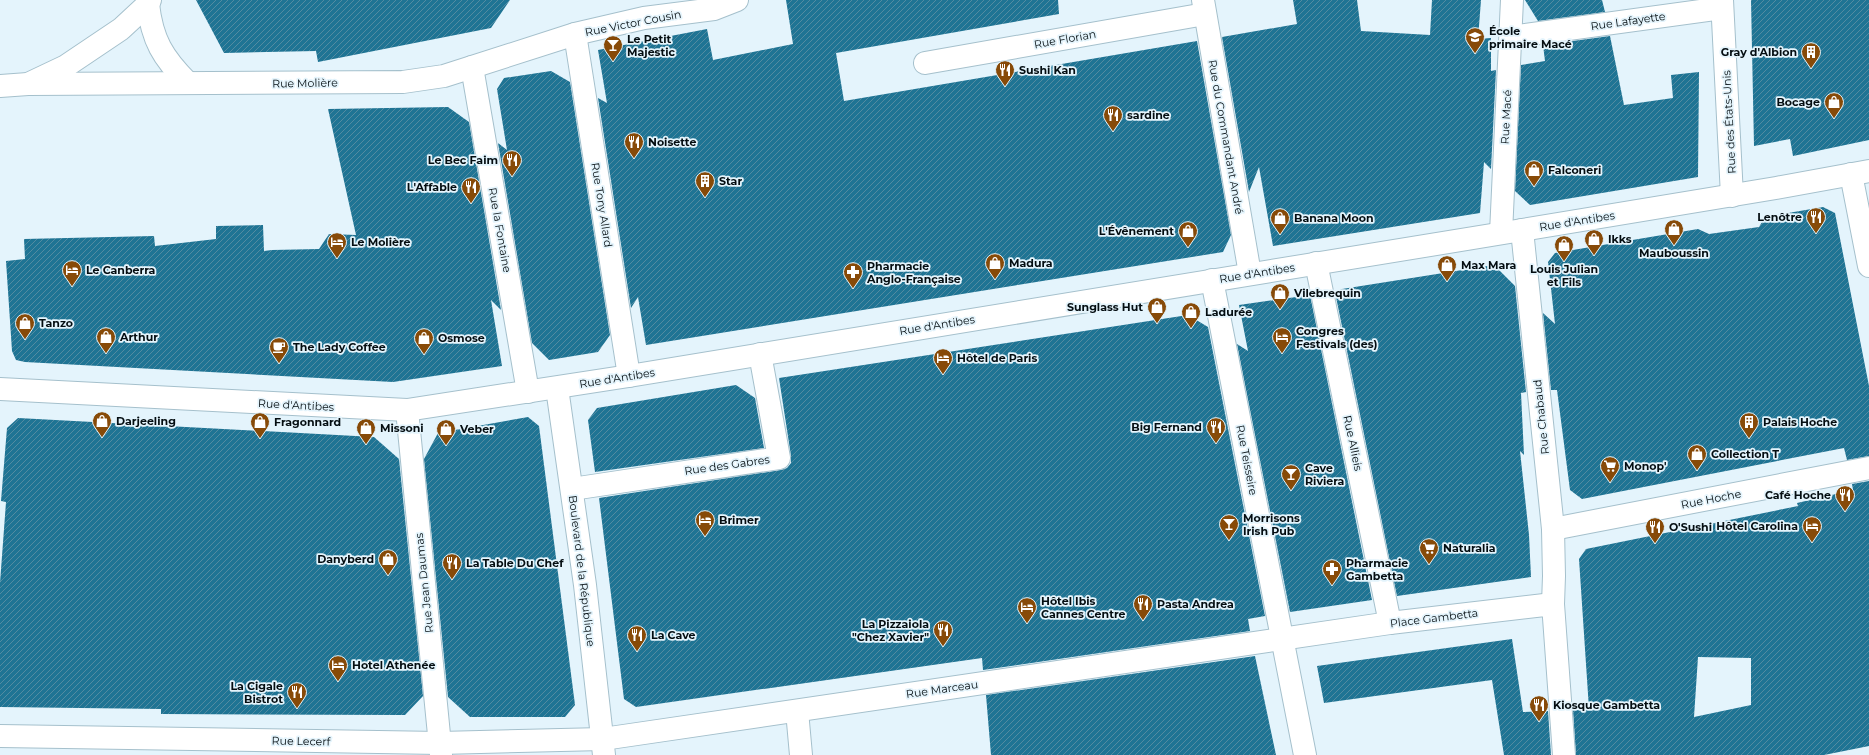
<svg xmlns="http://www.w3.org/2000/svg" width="1869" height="755" font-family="Montserrat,sans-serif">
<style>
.building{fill:url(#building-hatch);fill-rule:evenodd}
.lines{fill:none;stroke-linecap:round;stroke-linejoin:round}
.minor-casing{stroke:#a5c0cc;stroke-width:24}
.minor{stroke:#fff;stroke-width:22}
.labels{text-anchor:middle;stroke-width:3.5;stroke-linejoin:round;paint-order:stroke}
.street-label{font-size:11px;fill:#040d11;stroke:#e4f4fc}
.poi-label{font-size:11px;font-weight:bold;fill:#040d11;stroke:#e4f4fc;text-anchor:start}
</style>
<defs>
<pattern id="building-hatch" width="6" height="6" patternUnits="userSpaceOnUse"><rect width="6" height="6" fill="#1f7494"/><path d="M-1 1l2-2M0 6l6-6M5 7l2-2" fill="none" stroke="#538ba1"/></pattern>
</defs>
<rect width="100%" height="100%" fill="#e4f4fc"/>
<!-- building -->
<g class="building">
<polygon points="196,0 510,0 491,28 318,62 316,51 224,53"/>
<polygon points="786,0 1058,0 1059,14 836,53 844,101 1197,41 1231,235 1223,252 646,345 638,297 631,308 598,98 607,103 598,50 707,29 713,60 793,44"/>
<polygon points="1293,0 1357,0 1361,31 1430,35 1432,0 1481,0 1478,39 1491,38 1491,71 1496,70 1491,169 1484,162 1480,213 1273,246 1259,167 1249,192 1222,37 1297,24"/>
<polygon points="1525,0 1602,0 1605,12 1538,21"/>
<polygon points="1751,0 1869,0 1869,140 1793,156 1790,139 1754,146"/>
<polygon points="1610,36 1624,105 1673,98 1671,75 1699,72 1698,177 1530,205 1515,191 1521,65 1545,61 1543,45"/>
<polygon points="551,71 570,82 610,335 598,352 549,360 532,343 498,143 507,150 497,89 504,78"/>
<polygon points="448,107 469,122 501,310 491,300 502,366 393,382 25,362 16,360 12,351 6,261 25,259 24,239 154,236 155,246 216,239 216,226 263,225 264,251 272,250 319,249 329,234 356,235 328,109"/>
<polygon points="1823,207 1835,213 1869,386 1869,456 1847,460 1844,448 1582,499 1570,490 1557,390 1551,390 1543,313 1555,324 1548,262 1555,253 1698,229 1709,234 1759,227 1765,217"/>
<polygon points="1494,265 1515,286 1526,392 1521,393 1524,455 1520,451 1529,535 1531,577 1397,596 1335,292 1342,289"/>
<polygon points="1310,295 1372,600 1290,612 1237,344 1248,351 1239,305"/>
<polygon points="1188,315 1208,327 1265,616 1248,619 1250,631 983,670 982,658 636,707 624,699 599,498 781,470 787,468 791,463 791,456 779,378"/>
<polygon points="736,385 755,398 764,448 595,472 588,420 597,408"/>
<polygon points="528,417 539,426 575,705 565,717 470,717 448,697 424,459 438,433"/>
<polygon points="18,418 374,437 399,459 423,696 405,715 161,714 161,709 0,707 0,583 6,502 1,501 7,428"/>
<path d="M1869,481v265l-45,9h-248l-3,-45 16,-1 -10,-150 7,-10 212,-43 -1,-3 56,-13 -1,-6zM1698,657l53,1v47l-57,12z"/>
<polygon points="1512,639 1523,712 1548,711 1551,755 1504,755 1492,680 1324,703 1317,666"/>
<polygon points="1255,656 1276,755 991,755 986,695"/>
</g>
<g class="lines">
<!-- minor casing -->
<g class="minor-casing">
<g id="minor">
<polyline points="1203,0 1250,274"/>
<polyline points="1722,0 1732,196"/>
<path d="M148,4c4,36 15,54 40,79"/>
<polyline points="575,34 629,376"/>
<polyline points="1511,37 1722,8"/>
<polyline points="925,63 1205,14"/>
<polyline points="472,67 528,392"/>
<polyline points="28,84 403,82 444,76 575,34 644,18 714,9 737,0"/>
<polyline points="0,86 28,84 66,66 121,29 148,4 150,0"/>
<polyline points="1851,174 1869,266"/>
<polyline points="1522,230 1553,529 1554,576 1553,604"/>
<polyline points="1501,233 1512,0"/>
<polyline points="1316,263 1390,623"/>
<polyline points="1212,280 1305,755"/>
<polyline points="557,388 585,585 604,755"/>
<polyline points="0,389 407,410 629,376 1522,230 1776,188 1869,171"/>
<polyline points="407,410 441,755"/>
<polyline points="572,489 779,458 760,354"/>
<polyline points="1553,529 1869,468"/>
<polyline points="797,711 801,755"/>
<polyline points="0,736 440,743 603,739 1390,623 1553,604 1564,755"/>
</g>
</g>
<!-- minor -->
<use href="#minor" class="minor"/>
</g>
<!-- icons -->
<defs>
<g id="school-pin" transform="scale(1)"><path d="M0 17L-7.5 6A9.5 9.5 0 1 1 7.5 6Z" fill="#874a08" stroke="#e4f4fc"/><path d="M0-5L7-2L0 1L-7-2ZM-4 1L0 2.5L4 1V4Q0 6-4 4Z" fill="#fff"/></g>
<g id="bar-pin" transform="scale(1)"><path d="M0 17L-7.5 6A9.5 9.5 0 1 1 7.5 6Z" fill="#874a08" stroke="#e4f4fc"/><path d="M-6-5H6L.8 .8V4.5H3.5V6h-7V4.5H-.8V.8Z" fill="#fff"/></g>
<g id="building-pin" transform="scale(1)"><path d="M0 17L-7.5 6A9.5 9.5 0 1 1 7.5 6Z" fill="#874a08" stroke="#e4f4fc"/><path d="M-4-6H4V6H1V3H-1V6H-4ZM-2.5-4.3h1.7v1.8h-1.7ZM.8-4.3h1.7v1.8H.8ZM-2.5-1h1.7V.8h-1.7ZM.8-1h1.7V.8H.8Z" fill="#fff"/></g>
<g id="restaurant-pin" transform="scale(1)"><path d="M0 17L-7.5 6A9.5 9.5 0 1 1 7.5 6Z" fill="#874a08" stroke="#e4f4fc"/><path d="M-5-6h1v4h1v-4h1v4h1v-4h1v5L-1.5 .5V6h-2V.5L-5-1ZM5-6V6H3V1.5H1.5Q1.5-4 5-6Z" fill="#fff"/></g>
<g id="shop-pin" transform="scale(1)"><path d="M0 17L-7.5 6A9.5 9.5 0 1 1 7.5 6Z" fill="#874a08" stroke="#e4f4fc"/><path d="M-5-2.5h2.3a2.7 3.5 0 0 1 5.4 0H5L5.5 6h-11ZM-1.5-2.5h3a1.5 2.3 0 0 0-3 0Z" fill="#fff"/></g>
<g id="hotel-pin" transform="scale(1)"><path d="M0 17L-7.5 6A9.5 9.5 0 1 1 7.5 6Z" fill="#874a08" stroke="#e4f4fc"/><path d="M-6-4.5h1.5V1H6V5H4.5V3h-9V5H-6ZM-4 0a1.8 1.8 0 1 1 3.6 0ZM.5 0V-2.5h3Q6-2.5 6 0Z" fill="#fff"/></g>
<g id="pharmacy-pin" transform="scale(1)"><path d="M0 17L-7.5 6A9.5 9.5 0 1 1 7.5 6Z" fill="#874a08" stroke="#e4f4fc"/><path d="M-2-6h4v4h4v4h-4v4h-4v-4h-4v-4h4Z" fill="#fff"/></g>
<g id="cafe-pin" transform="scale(1)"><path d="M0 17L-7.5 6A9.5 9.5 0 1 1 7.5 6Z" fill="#874a08" stroke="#e4f4fc"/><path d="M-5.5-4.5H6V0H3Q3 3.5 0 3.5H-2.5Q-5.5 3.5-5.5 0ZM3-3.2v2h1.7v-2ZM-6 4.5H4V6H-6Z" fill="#fff"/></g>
<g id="supermarket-pin" transform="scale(1)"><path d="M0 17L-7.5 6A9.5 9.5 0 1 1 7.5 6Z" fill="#874a08" stroke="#e4f4fc"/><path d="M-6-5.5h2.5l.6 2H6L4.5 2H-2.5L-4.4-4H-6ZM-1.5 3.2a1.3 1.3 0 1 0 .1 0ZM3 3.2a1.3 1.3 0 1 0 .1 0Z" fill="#fff"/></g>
</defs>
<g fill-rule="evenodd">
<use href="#school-pin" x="1475" y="37"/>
<use href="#bar-pin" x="613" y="45"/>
<use href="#building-pin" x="1811" y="52"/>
<use href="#restaurant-pin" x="1005" y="70"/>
<use href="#shop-pin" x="1834" y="102"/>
<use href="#restaurant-pin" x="1113" y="115"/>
<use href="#restaurant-pin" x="634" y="142"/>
<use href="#restaurant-pin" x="512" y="160"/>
<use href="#shop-pin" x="1534" y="170"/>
<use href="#building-pin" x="705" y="181"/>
<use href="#restaurant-pin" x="471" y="187"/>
<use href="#restaurant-pin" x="1816" y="217"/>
<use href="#shop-pin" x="1280" y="218"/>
<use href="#shop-pin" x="1674" y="229"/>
<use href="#shop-pin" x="1188" y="231"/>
<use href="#shop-pin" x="1594" y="239"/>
<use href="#hotel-pin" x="337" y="242"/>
<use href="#shop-pin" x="1564" y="245"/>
<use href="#shop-pin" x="995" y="263"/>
<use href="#shop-pin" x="1447" y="265"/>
<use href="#hotel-pin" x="72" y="270"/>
<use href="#pharmacy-pin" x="853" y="272"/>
<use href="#shop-pin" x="1280" y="293"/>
<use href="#shop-pin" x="1157" y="307"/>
<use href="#shop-pin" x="1191" y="312"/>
<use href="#shop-pin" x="25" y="323"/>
<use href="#shop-pin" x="106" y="337"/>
<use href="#hotel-pin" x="1282" y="337"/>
<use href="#shop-pin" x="424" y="338"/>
<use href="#cafe-pin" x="279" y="347"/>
<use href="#hotel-pin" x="943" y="358"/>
<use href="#shop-pin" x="102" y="421"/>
<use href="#shop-pin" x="260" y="422"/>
<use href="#building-pin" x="1749" y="422"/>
<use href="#restaurant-pin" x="1216" y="427"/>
<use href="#shop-pin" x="366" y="428"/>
<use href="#shop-pin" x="446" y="429"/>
<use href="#shop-pin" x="1697" y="454"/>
<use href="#supermarket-pin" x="1610" y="466"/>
<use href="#bar-pin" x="1291" y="474"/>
<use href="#restaurant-pin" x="1845" y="495"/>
<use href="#hotel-pin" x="705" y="520"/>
<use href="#bar-pin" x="1229" y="524"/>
<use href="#hotel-pin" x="1812" y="526"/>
<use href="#restaurant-pin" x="1655" y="527"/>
<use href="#supermarket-pin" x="1429" y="548"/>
<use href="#shop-pin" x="388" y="559"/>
<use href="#restaurant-pin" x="452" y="563"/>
<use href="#pharmacy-pin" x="1332" y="569"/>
<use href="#restaurant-pin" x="1143" y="604"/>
<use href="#hotel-pin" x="1027" y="607"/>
<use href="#restaurant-pin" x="943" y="630"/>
<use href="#restaurant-pin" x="637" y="635"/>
<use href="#hotel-pin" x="338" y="665"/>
<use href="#restaurant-pin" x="297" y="692"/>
<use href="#restaurant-pin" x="1539" y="705"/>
</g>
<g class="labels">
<!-- street labels -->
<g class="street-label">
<text transform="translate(1628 21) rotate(-8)" y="4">Rue Lafayette</text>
<text transform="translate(633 23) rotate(-11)" y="4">Rue Victor Cousin</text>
<text transform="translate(1065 39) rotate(-10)" y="4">Rue Florian</text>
<text transform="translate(305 83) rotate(-1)" y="4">Rue Molière</text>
<text transform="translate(1506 117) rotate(-87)" y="4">Rue Macé</text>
<text transform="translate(1729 122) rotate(-93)" y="4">Rue des États-Unis</text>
<text transform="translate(1226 137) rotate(80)" y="4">Rue du Commandant André</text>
<text transform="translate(602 205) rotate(81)" y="4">Rue Tony Allard</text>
<text transform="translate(1577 221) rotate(-9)" y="4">Rue d'Antibes</text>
<text transform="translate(500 230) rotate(80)" y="4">Rue la Fontaine</text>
<text transform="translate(1257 273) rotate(-9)" y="4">Rue d'Antibes</text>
<text transform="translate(937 325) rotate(-9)" y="4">Rue d'Antibes</text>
<text transform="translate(617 378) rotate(-9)" y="4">Rue d'Antibes</text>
<text transform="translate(296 405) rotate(3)" y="4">Rue d'Antibes</text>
<text transform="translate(1541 417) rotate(-96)" y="4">Rue Chabaud</text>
<text transform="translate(1353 443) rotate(78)" y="4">Rue Allieis</text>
<text transform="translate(1247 460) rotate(79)" y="4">Rue Teisseire</text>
<text transform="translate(727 465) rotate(-8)" y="4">Rue des Gabres</text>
<text transform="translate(1711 499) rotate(-11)" y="4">Rue Hoche</text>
<text transform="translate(582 571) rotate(83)" y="4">Boulevard de la République</text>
<text transform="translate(424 583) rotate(-96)" y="4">Rue Jean Daumas</text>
<text transform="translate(1434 618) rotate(-7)" y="4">Place Gambetta</text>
<text transform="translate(942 689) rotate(-8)" y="4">Rue Marceau</text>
<text transform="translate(301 741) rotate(1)" y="4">Rue Lecerf</text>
</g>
<!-- poi labels -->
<g class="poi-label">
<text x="1489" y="35">École<tspan x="1489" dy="13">primaire Macé</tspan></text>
<text x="627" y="43">Le Petit<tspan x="627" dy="13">Majestic</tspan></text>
<text x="1797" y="56" text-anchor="end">Gray d'Albion</text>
<text x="1019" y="74">Sushi Kan</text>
<text x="1820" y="106" text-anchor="end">Bocage</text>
<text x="1127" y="119">sardine</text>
<text x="648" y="146">Noisette</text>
<text x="498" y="164" text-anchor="end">Le Bec Faim</text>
<text x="1548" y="174">Falconeri</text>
<text x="719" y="185">Star</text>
<text x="457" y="191" text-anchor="end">L'Affable</text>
<text x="1802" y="221" text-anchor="end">Lenôtre</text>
<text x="1294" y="222">Banana Moon</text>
<text x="1174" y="235" text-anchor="end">L'Évênement</text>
<text x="1608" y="243">Ikks</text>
<text x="351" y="246">Le Molière</text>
<text x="1674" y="257" text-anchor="middle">Mauboussin</text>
<text x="1009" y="267">Madura</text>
<text x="1461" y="269">Max Mara</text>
<text x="867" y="270">Pharmacie<tspan x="867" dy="13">Anglo-Française</tspan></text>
<text x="1564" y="273" text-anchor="middle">Louis Julian<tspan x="1564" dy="13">et Fils</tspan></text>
<text x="86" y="274">Le Canberra</text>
<text x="1294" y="297">Vilebrequin</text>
<text x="1143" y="311" text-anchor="end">Sunglass Hut</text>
<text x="1205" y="316">Ladurée</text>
<text x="39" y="327">Tanzo</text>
<text x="1296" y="335">Congres<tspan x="1296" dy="13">Festivals (des)</tspan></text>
<text x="120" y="341">Arthur</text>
<text x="438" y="342">Osmose</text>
<text x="293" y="351">The Lady Coffee</text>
<text x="957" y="362">Hôtel de Paris</text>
<text x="116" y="425">Darjeeling</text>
<text x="274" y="426">Fragonnard</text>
<text x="1763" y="426">Palais Hoche</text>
<text x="1202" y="431" text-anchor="end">Big Fernand</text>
<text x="380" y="432">Missoni</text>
<text x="460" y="433">Veber</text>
<text x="1711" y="458">Collection T</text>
<text x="1624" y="470">Monop'</text>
<text x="1305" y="472">Cave<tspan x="1305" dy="13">Riviera</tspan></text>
<text x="1831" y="499" text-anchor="end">Café Hoche</text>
<text x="1243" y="522">Morrisons<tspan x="1243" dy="13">Irish Pub</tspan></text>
<text x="719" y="524">Brimer</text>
<text x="1798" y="530" text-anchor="end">Hôtel Carolina</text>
<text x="1669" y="531">O'Sushi</text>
<text x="1443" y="552">Naturalia</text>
<text x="374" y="563" text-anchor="end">Danyberd</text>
<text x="466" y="567">La Table Du Chef</text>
<text x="1346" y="567">Pharmacie<tspan x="1346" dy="13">Gambetta</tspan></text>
<text x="1041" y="605">Hôtel Ibis<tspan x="1041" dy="13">Cannes Centre</tspan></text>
<text x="1157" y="608">Pasta Andrea</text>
<text x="929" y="628" text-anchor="end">La Pizzaiola<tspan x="929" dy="13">"Chez Xavier"</tspan></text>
<text x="651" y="639">La Cave</text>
<text x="352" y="669">Hotel Athenée</text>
<text x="283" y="690" text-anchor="end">La Cigale<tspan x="283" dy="13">Bistrot</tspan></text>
<text x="1553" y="709">Kiosque Gambetta</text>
</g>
</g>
</svg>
